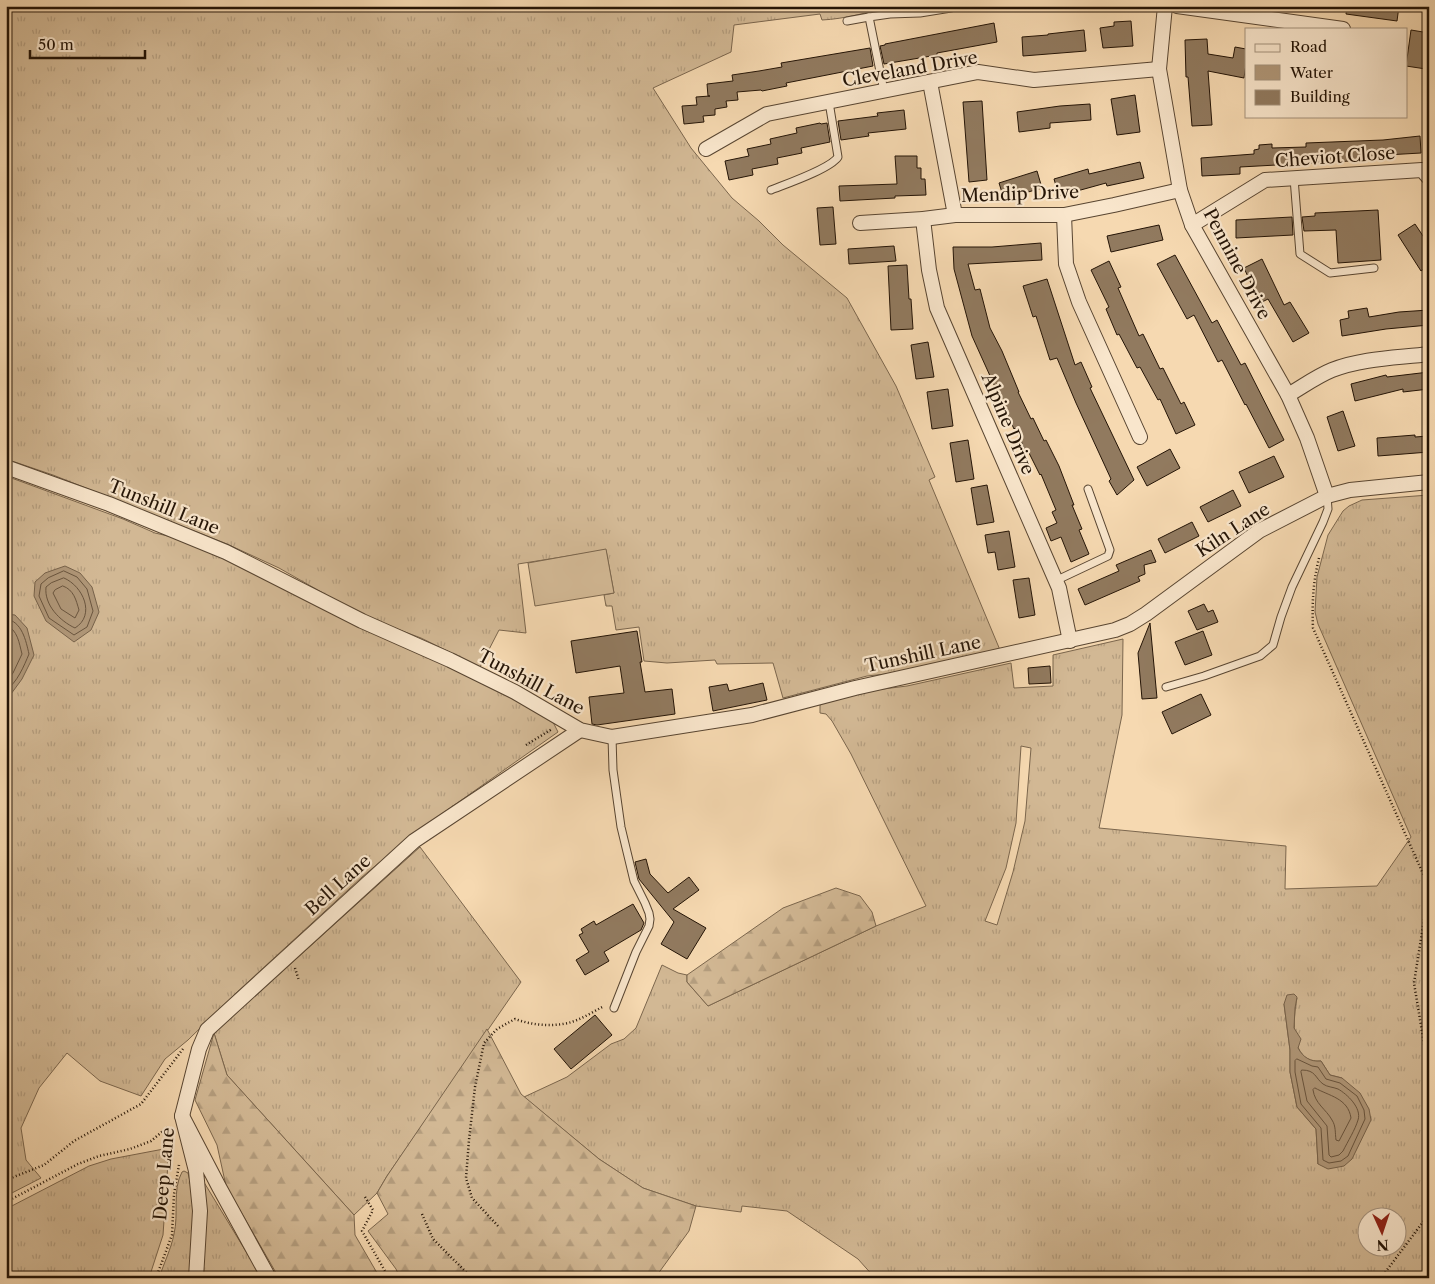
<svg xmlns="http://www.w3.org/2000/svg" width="1435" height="1284" font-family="'Libre Caslon Text',serif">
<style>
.grass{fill:url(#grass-tufts);stroke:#7b664d;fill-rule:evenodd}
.forest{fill:url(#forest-firs);stroke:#7b664d}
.garden{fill:#d2b894;stroke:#7b664d}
.water{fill:#af9677;stroke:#77624a}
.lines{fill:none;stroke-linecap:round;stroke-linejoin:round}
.shore{stroke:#6a553e;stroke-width:1}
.building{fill:#917a5f;stroke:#241406}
.service-casing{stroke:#584531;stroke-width:9}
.minor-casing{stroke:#584531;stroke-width:16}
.path{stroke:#241406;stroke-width:2.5;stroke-dasharray:1 2.5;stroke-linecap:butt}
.service{stroke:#f9e6cc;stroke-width:7}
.minor{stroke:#f9e6cc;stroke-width:14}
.labels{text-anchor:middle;stroke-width:4.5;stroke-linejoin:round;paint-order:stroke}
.street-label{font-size:18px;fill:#241406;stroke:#f9e6cc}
</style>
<defs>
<pattern id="grass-tufts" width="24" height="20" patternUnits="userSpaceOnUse" patternTransform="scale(1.25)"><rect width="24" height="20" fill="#d2b894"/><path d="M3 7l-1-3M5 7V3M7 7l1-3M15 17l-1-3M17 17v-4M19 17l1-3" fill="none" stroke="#b49d7e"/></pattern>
<pattern id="forest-firs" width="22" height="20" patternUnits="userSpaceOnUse" patternTransform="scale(1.25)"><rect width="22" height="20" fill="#d2b894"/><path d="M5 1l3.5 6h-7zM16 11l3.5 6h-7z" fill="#b49d7e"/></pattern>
</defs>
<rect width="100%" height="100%" fill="#f6d9b1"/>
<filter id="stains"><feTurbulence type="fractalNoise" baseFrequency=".004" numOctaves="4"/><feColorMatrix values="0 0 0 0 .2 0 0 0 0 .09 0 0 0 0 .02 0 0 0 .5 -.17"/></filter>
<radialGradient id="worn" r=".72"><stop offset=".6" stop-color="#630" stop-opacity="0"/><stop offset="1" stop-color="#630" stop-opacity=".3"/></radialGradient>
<!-- grass -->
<g class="grass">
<path d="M6,6h927c-15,3 -29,0 -44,2 -22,4 -44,11 -67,12l-2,-6 -86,11 -3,27 -78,36 38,60 41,50 27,23 24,24 64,53 49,88 39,91 -6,3 71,170 -114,24 -19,2 -84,22 -10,-35 -56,1 -2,-4 -48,3 -23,-2 -5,-34 -23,3 -4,-24h-6l-2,-11 10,-2 -8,-43 -88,14 8,69 -27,-3 -19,37 -59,-29 -37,-14 -24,-10 -81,-46 -52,-24 -174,-69 -47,-16z"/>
<polygon points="6,476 123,519 155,533 185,540 436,660 525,705 553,722 558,732 416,832 362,877 236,993 188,1040 165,1059 141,1096 100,1081 67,1053 39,1088 21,1128 26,1160 41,1178 6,1196"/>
<path d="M1429,495v783h-554l-17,-19 -71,-48 -45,-5 -1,6 -45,-6 -53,-18 -44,-29 -75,-62 43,-20 44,-33 13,-5 12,-11 26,-63 16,8 9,2v7l21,24 168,-80 50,-20 -75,-152 -19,-33 -6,-7 -6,-1v-10l47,-12 40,-5 104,-23 3,25 39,-2v-31l70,-16 -1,76 -23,113 187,18 -1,43 92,-3 34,-49 -93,-213 -3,-12 2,-35 11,-42 15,-24 6,-5 13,-6zM1021,746l10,2 -6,73 -12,51 -16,53 -12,-4 21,-53 10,-45zM1297,998c-4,19 -8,67 24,63l9,14 12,3 -24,86 -2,-35 -19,-22 -7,-35v-22l-6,-46zM1368,1216h30v30h-30z"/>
<polygon points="420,847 521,982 387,1176 377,1193 354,1215 227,1075 214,1033"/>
<polygon points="169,1148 163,1235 149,1278 6,1278 6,1209 89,1166 111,1159"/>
<path d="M184,1171l4,2c9,33 4,71 2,105h-31c5,-15 12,-29 15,-44 5,-20 -2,-44 8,-62z"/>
<polygon points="202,1179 262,1278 200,1278"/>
</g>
<!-- forest -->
<g class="forest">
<polygon points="836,888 860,896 872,912 876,926 708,1006 687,982 687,975 783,908"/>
<polygon points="487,1029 521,1094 599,1159 643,1188 696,1206 689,1231 655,1278 400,1278 396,1269 368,1231 388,1214 377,1193 387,1176"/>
<polygon points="214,1033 227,1075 354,1215 355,1235 380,1278 279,1278 226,1186 217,1145 195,1100"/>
</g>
<!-- garden -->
<polygon class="garden" points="606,549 614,593 535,606 528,563"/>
<!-- water -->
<g class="water">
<polygon points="65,566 80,573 92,587 99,612 91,630 74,642 46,621 34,596 35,582 45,573"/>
<polygon points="6,614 15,615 27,628 34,655 22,679 11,694 6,694"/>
<path d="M1294,994l3,3 -2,11 -1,20 7,11 -3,9c5,9 12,14 23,13l9,14 12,3 18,15 9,16 2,11 -19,39 -8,7 -16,3 -10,-5 -2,-35 -19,-22 -7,-35v-22l-6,-46 3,-9z"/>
</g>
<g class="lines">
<!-- shore -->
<g class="shore">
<polygon points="64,571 77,577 87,589 93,611 87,627 74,635 49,618 39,596 41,584 48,578"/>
<path d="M64,578c19,8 32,37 11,50 -15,-7 -31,-23 -29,-41l5,-4z"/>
<path d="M63,586c11,4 13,14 16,24l-4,8 -14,-9 -8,-16 2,-3z"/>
<path d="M6,619c16,2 20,22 23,35 -5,12 -12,29 -23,36"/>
<path d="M6,625c12,5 13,18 16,29l-9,19 -7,9"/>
<polygon points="1297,1059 1312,1066 1318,1067 1326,1079 1340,1083 1357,1096 1364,1110 1365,1119 1348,1156 1341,1161 1329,1163 1323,1160 1321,1128 1301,1104 1295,1072 1295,1061"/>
<path d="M1302,1070c14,0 13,8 21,14 4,3 10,3 15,5 9,5 24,19 20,31 -3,10 -10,21 -15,31l-4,4 -8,2 -2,-2 -2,-29 -20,-25 -6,-29z"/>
<path d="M1315,1088c14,8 33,10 36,30l-12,23 -3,-1c-1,-7 0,-14 -4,-20 -6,-11 -17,-16 -19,-30z"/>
</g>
</g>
<!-- building -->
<g class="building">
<polygon points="1347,6 1399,6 1397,21 1346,14"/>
<polygon points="1131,21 1133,46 1103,48 1100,28 1114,26 1114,22"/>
<polygon points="994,23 997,42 937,53 937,55 884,64 880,46 885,45 885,44"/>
<polygon points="1084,30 1086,51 1023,56 1022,37 1048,35 1048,34"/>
<polygon points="1411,30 1429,33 1429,48 1426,69 1406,66"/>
<polygon points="1207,39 1208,54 1233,58 1235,47 1246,49 1246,64 1244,78 1208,71 1212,125 1192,126 1188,77 1186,77 1185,40"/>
<polygon points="870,48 873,66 786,83 787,86 762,91 761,90 737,92 738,100 726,101 727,107 715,109 715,115 703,116 704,122 684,124 682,106 697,105 696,97 710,96 708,96 707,84 733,81 732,75 759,71 782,67 781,63"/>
<polygon points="1135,95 1140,132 1117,135 1111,99"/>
<polygon points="982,101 987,180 969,182 963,102"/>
<polygon points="1090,104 1091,120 1050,123 1050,128 1019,132 1017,112 1060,106"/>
<polygon points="904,110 906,129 868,133 869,136 841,140 838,121 878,116 877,113"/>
<polygon points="820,123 821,124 827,123 830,142 801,148 802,153 777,158 778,164 752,169 753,175 729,180 725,161 749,156 747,149 771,144 770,139 797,133 796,128"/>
<polygon points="1420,136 1421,153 1368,156 1368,160 1240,167 1240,174 1202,176 1201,158 1254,154 1254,150 1259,149 1259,145 1272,144 1272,148 1306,147 1306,143 1383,140"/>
<polygon points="895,156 917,156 917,168 921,168 921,179 925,179 926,195 895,196 895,198 840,201 839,186 897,184"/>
<polygon points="1140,162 1144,178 1107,186 1106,183 1059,196 1054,179 1088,169 1089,174"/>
<polygon points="1037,171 1042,188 1004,199 999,183"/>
<polygon points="833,207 836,244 820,245 817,208"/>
<polygon points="1378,210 1381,260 1338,263 1336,230 1304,231 1302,217 1315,216 1315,213"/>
<polygon points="1292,217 1293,235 1236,238 1236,220"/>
<polygon points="1415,224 1429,245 1429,265 1421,271 1398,235"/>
<polygon points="1159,225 1163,240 1111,252 1107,236"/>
<polygon points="1041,243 1042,260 968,264 975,290 980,289 990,328 1002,351 1019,392 1018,392 1031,419 1033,418 1044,441 1046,440 1059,466 1074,505 1072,505 1082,529 1079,530 1089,554 1071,562 1061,537 1051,541 1046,528 1057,523 1052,512 1056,510 1041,474 1040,475 1028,451 1026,452 1015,428 1014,429 972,336 954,269 953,247 992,247"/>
<polygon points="894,246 896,261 849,264 848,249"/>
<polygon points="1175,255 1212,323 1217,320 1241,365 1245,363 1284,440 1269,448 1246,404 1245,405 1222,360 1218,362 1194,315 1187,319 1157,264"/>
<polygon points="1262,259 1284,305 1290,302 1309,333 1293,342 1268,299 1260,303 1244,268"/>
<polygon points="1109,261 1121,287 1118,288 1139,336 1143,334 1160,369 1163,368 1181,404 1184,402 1195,425 1176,434 1160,399 1158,400 1140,367 1137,368 1119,334 1117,335 1106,309 1109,307 1091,270"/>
<polygon points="907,265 909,299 911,299 913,329 891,330 888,266"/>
<polygon points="1047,279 1075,365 1081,362 1092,387 1090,388 1134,480 1117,495 1109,481 1111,479 1076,403 1057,358 1050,360 1036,316 1033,317 1023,286"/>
<polygon points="1367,308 1369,317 1399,312 1429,310 1429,325 1386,329 1342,336 1340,320 1349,318 1348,311"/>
<polygon points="928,342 934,377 916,379 911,345"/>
<polygon points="1429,372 1429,389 1403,392 1403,389 1355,401 1351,384 1386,375 1387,377"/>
<polygon points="948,389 953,426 932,429 927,392"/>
<polygon points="1343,411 1355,446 1338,451 1327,417"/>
<polygon points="1415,435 1415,437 1429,436 1429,452 1378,456 1377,438"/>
<polygon points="968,440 974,479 956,482 950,443"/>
<polygon points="1170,449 1180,468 1147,486 1137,467"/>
<polygon points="1274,456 1284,477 1249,493 1239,472"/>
<polygon points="987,485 994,522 977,525 971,488"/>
<polygon points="1233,490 1241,506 1208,522 1200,507"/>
<polygon points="1192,522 1199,536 1165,553 1158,539"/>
<polygon points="1009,531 1015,567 998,570 995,552 988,553 985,535"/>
<polygon points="1151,550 1156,562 1144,565 1145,574 1138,577 1140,581 1085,605 1078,589 1119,571 1116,565"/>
<polygon points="1029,578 1035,615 1019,618 1013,580"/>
<polygon points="1204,604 1208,612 1213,610 1218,622 1197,630 1188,611"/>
<polygon points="1150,623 1157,698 1142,699 1138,653"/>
<polygon points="637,631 642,662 640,662 645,692 672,689 675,714 597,725 592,724 589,697 624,693 620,666 576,673 571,641"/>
<polygon points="1203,631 1212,655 1185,665 1175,642"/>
<polygon points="1050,666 1051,683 1029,684 1028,668"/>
<polygon points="763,683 767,700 713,711 709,687 727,684 729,691"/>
<polygon points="1201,694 1211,715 1172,734 1162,712"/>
<polygon points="646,859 650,874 668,893 689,877 699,890 673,909 706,928 687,959 661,944 674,922 639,879 635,862"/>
<polygon points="633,904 644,923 641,930 604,952 609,961 585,975 576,960 589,952 579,935 583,933 581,929 594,921 596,925"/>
<polygon points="595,1015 612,1035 571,1069 554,1049"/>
</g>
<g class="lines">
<!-- service casing -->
<g class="service-casing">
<g id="service">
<polyline points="847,21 869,17"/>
<polyline points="884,91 869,17 890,14 920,13 951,8"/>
<polyline points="1294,178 1300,254 1330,273 1374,268"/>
<path d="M771,190c15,-6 59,-21 67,-33l-9,-55"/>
<polyline points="1055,581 1108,556 1110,550 1088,489"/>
<polyline points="1166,687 1204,676 1260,656 1273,645 1281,617 1292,587 1323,522 1328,509 1327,496"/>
<polyline points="612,737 613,770 621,827 634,881 645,903 649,913 650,919 649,926 636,952 614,1008"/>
</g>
</g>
<!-- minor casing -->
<g class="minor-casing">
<g id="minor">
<polyline points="1165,6 1159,69 1180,190 1192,225 1288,395 1307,438 1327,496"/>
<polyline points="1177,6 1343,29"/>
<polyline points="930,82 955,215"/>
<polyline points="706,149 767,114 978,72 1034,80 1159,69"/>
<polyline points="1064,215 1066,264 1079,302 1140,437"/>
<polyline points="923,219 929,270 937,308 1059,588 1070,641"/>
<polyline points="860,223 923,219 955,215 1064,215 1114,205 1180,190"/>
<polyline points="1192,225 1265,180 1422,170 1429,178"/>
<path d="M1288,395c14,-8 29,-19 44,-25 31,-12 65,-12 97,-16"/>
<polyline points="6,467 109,504 226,552 362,621 450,660 515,692 580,730 612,737 752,715 855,688 1115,630 1130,624 1146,614 1259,531 1327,496 1350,490 1429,482"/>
<polyline points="182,1116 199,1049 207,1030 414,841 580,730"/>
<polyline points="196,1278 200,1211 196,1171 182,1116 219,1187 269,1278"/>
</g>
</g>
<!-- path -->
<g class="path">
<path d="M1319,558c-6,25 -7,44 -6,70l116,259"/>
<polyline points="526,745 552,729"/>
<polyline points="1429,888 1414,983 1429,1074"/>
<polyline points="295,968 299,981"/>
<polyline points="6,1180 44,1165 74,1141 141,1104 183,1049"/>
<polyline points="365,1197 373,1210 362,1231 389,1278"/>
<polyline points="6,1202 78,1164 99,1156 130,1149 151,1141 169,1126"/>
<polyline points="422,1214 433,1239 472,1278"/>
<path d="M498,1226l-26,-28 -6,-20 3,-38 6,-53 9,-44 13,-14 18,-10c17,6 35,8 53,4 12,-3 25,-11 36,-17"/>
<polyline points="156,1278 172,1235 174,1194 179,1165"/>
<polyline points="1381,1278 1429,1214"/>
</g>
<!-- service -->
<use href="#service" class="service"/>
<!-- minor -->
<use href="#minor" class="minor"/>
</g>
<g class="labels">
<!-- street labels -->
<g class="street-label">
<text transform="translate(910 69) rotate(-10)" y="6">Cleveland Drive</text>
<text transform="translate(1335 157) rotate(-4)" y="6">Cheviot Close</text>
<text transform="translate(1020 194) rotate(-2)" y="6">Mendip Drive</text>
<text transform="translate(1237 264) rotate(62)" y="6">Pennine Drive</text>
<text transform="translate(1008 424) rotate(67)" y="6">Alpine Drive</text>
<text transform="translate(164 507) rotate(22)" y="6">Tunshill Lane</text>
<text transform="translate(1233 530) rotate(-33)" y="6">Kiln Lane</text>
<text transform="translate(923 654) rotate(-12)" y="6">Tunshill Lane</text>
<text transform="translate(531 682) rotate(28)" y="6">Tunshill Lane</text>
<text transform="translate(338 885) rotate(-42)" y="6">Bell Lane</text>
<text transform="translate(164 1174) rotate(-85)" y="6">Deep Lane</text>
</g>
</g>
<!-- margin -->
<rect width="1435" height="1284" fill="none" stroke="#f6d9b1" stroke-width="25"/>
<rect x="8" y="8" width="1420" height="1269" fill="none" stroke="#241406" stroke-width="2.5"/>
<rect x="12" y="12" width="1410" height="1259" fill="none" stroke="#241406"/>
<!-- legend -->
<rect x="1245" y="28" width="162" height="90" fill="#f9e6cc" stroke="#a4927d"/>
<rect x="1255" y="44" width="25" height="8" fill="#f9e6cc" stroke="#a4927d"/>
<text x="1290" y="52" font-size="15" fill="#241406">Road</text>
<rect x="1255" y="65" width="25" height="15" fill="#af9677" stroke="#a4927d"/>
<text x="1290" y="78" font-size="15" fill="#241406">Water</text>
<rect x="1255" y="90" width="25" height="15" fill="#917a5f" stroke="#a4927d"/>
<text x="1290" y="102" font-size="15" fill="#241406">Building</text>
<!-- north arrow -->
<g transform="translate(1382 1232) rotate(177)"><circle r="24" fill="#f9e6cc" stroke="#a4927d"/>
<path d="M0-4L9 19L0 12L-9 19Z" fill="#8f2418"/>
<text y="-8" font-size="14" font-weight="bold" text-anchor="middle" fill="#241406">N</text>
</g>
<!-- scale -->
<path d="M30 50v8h115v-8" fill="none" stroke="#241406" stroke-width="2.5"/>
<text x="38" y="50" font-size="15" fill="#241406" stroke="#f9e6cc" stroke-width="4" paint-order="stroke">50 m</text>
<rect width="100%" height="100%" filter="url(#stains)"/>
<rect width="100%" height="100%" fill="url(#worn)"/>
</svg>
